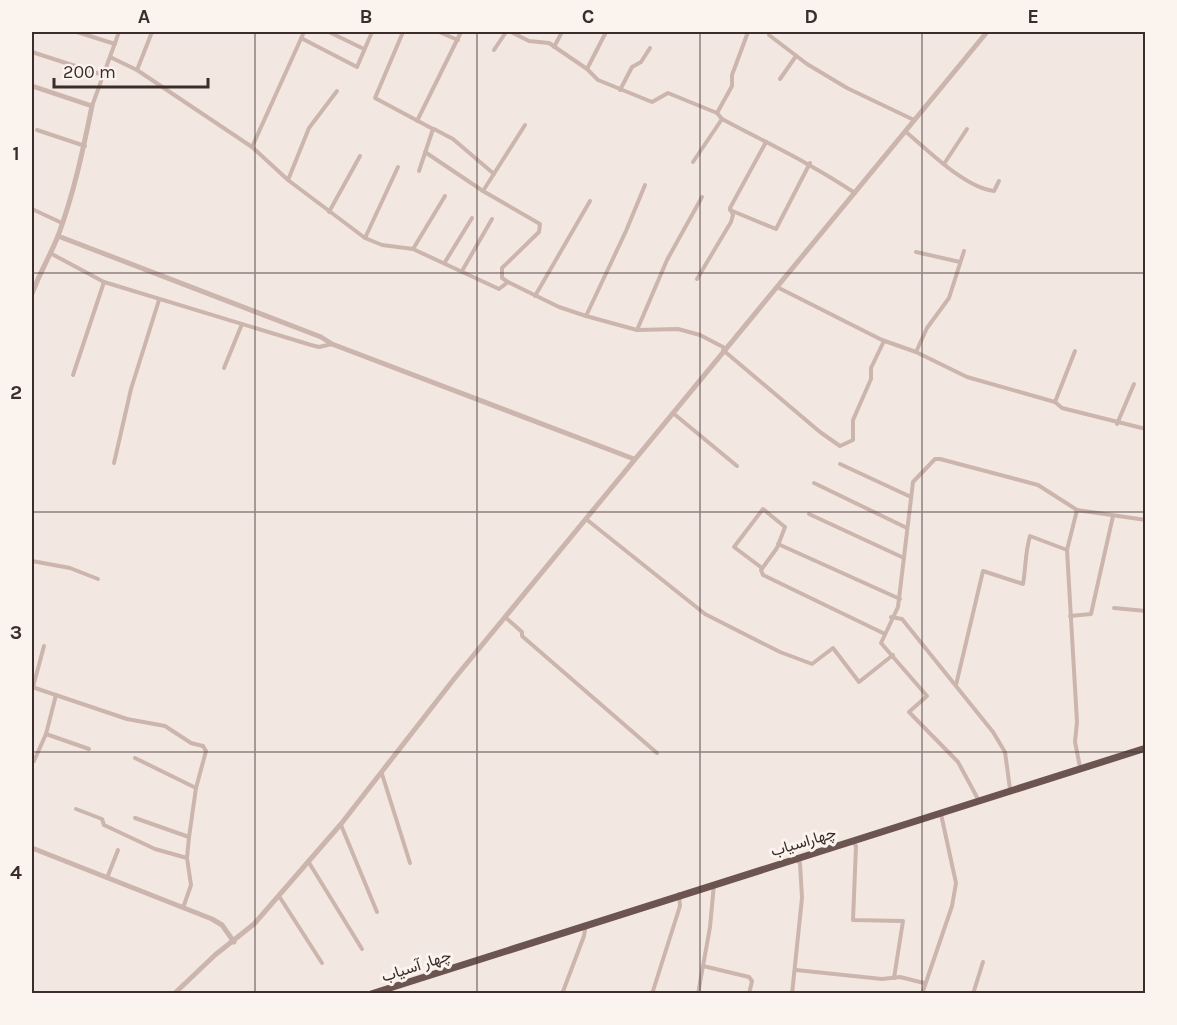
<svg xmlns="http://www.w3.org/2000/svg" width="1177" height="1025" font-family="Karla,Vazirmatn,sans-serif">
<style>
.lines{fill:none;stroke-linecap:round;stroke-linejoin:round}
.minor{stroke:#ccb5ad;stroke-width:4}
.tertiary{stroke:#ccb5ad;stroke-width:5}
.trunk{stroke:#6c5450;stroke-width:7}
.grid{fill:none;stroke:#3a2d2b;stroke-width:1.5;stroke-opacity:0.55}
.labels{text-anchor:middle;stroke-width:6;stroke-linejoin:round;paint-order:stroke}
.street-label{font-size:16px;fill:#3a2d2b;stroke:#fbf3ee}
.neatline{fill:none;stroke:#3a2d2b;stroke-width:2}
.grid-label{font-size:20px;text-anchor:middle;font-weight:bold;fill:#3a2d2b}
</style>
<rect width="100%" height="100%" fill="#f3e8e1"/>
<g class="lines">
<!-- minor -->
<g class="minor">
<polyline points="77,32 115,44"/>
<polyline points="329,32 364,49"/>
<polyline points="403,32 375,98 433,129 419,171"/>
<polyline points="439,32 458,40"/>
<path d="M511,32l18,9 20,2 38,26 11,11 54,22 16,-9 49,20 5,6c45,24 90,45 133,74"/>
<polyline points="769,35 807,64 847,88 914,120"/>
<polyline points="301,38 357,67 372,32"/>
<polyline points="554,47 562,32"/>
<polyline points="494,50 506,32"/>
<polyline points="32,52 103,75"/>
<polyline points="110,57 137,70 252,147 288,180 365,238 382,245 413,249 499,289 508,282 559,307 586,316 637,330 678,329 700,335 725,348"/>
<polyline points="587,69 606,32"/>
<polyline points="137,70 152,32"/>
<polyline points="780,79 796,56"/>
<polyline points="620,90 632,67 641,62 650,48"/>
<polyline points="92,106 119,32"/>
<polyline points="717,113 732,86 732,75 748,32"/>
<polyline points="417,121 461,32"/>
<polyline points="434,129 453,139 494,174"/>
<polyline points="37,130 85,146"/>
<path d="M906,132c22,18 59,56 88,59l5,-10"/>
<polyline points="252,147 304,32"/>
<polyline points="425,152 483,191 540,224 539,232 502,268 502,278 508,282"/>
<polyline points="693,162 722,119"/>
<polyline points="944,164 967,129"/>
<polyline points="288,180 309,128 337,91"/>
<polyline points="32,183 32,188"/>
<polyline points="483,191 525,125"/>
<polyline points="32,209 62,223"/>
<polyline points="730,210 776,229 810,163"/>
<polyline points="329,212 360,156"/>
<polyline points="365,238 398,167"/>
<polyline points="413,249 445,196"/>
<polyline points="916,252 960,262"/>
<polyline points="50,253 104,282 311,345 319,347 332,344"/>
<polyline points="445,262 472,218"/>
<polyline points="462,271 492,219"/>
<polyline points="697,279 731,222 733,215 730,208 766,142"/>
<polyline points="777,287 882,340 916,352 967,377 1055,402 1062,408 1146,429"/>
<polyline points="535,296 590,201"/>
<polyline points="586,316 626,231 645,185"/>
<polyline points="637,330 667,260 702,197"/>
<polyline points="723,350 820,432 840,446 853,440 853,420 871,379 871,368 884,341"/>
<polyline points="916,352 927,328 949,298 964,251"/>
<polyline points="224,368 242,324"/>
<polyline points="73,375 104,282"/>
<polyline points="1055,402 1075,351"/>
<polyline points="673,413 737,466"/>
<polyline points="1117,424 1134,384"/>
<polyline points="114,463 131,389 159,300"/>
<polyline points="840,464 911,497"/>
<polyline points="814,483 907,528"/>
<polyline points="1077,510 1067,550 1077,722 1075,742 1080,767"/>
<polyline points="809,514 904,558"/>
<polyline points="586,519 705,614 780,652 812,664 833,648 859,682 893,655"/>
<polyline points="778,544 900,599"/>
<polyline points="32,561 70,568 98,579"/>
<polyline points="762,568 734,547 763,509 785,527 777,548 761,570 763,575 885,634"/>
<polyline points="1114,608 1146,611"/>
<polyline points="1070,616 1091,614 1113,516"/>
<polyline points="505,617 522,632 522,636 657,753"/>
<polyline points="891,617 902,619 993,732 1005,752 1010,789"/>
<path d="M956,685l27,-114 40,13c3,-17 2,-31 7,-48l37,14"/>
<polyline points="32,687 127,719 165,726 191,743 203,746 206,751 196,788 189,837 187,858 191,885 183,908"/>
<polyline points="33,687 44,646"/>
<polyline points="46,734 89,749"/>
<polyline points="135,758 196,788"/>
<polyline points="32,760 34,761 46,734 56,695"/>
<polyline points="382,774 410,863"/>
<polyline points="978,799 958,762 909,712 927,696 881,643 898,607 913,482 935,459 940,459 1038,485 1077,510 1146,520"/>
<polyline points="76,809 102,819 104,825 155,849 187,858"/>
<polyline points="135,818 189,837"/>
<polyline points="341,825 377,912"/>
<polyline points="852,841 856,846 853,920 903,921 894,978"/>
<polyline points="308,861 362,949"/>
<polyline points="107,878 118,850"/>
<polyline points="279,896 322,963"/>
<polyline points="703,966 749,977 752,981 749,994"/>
<polyline points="796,970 882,979 900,977 924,983"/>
<polyline points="562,994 584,936 586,924"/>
<polyline points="652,994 680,906 679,894"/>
<polyline points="698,994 710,927 714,884"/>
<polyline points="792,994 802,898 800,863 795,859"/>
<polyline points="922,994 952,906 956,883 941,814"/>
<polyline points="973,994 983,962"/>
</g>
<!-- tertiary -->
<g class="tertiary">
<path d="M32,86l60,20c-9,44 -18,87 -34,130 -8,20 -19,38 -26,58"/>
<polyline points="58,236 321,337 332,344 634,459"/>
<polyline points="32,848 212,919 222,925 234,942"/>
<polyline points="174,994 215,955 254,924 341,824 454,679 987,32"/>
</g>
<!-- trunk -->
<path class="trunk" d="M371,994c258,-83 516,-166 775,-246"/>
</g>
<!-- grid -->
<path class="grid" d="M255,32v962M477,32v962M700,32v962M922,32v962M32,273h1114M32,512h1114M32,752h1114"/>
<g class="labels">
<!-- street labels -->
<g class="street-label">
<text transform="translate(803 841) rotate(-17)" y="6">چهاراسیاب</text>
<text transform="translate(416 965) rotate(-18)" y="6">چهار آسیاب</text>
</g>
</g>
<!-- border -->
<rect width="1177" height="1025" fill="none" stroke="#fbf3ee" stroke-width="66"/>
<!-- scale -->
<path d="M54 78v9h154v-9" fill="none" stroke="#3a2d2b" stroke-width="3"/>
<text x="63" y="78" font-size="18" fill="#3a2d2b" stroke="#fbf3ee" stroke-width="4.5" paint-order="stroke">200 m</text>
<rect x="33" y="33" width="1111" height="959" class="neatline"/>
<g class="grid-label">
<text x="144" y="23">A</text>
<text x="366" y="23">B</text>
<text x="588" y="23">C</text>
<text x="811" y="23">D</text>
<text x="1033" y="23">E</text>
<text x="16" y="160">1</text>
<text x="16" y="399">2</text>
<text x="16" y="639">3</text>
<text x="16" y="879">4</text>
</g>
</svg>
